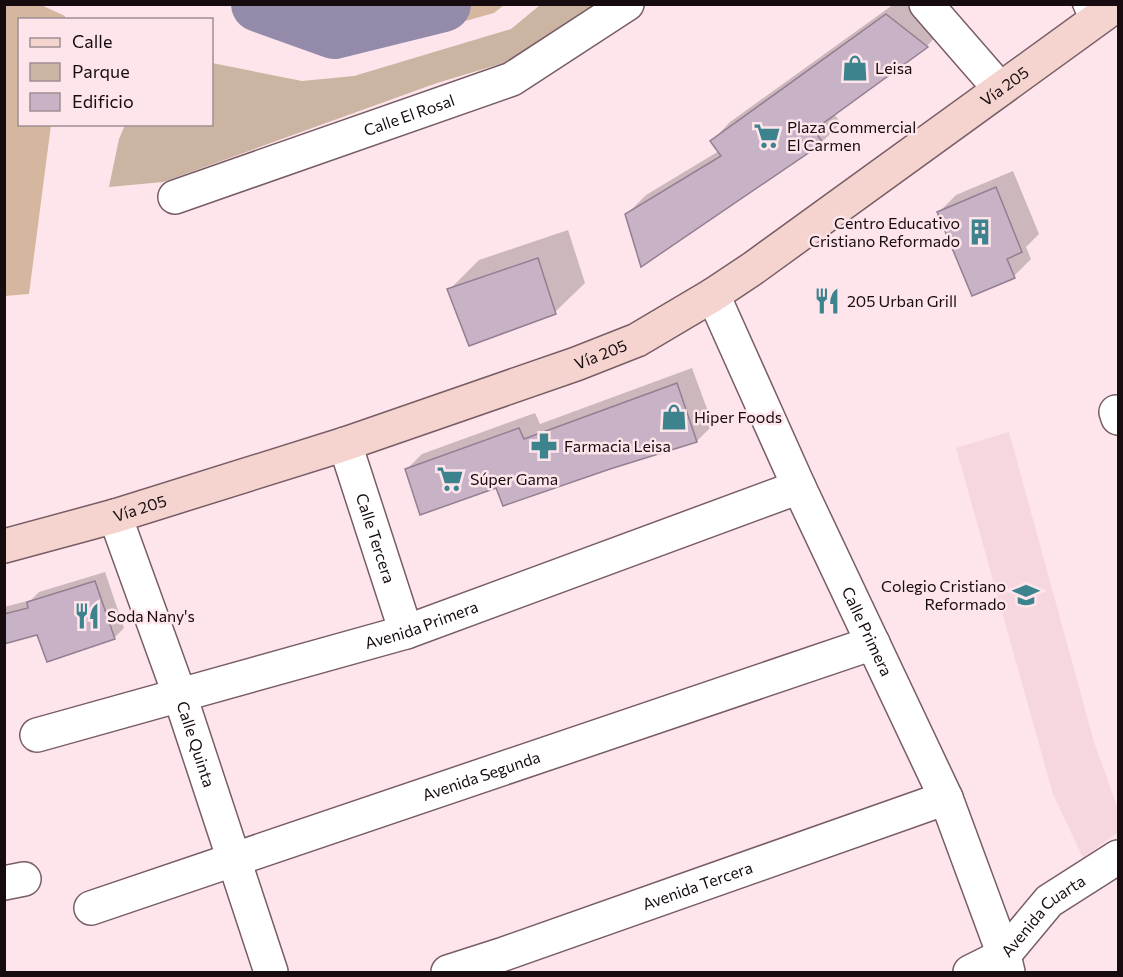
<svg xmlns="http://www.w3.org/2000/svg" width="1123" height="977" font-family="Commissioner,sans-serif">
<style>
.built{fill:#f6d7df}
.green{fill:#ccb4a2}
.forest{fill:#d5b7a0}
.shadow{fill:#0003}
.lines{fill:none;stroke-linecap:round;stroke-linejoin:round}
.river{stroke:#948aa9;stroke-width:56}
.building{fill:#c8b2c5;stroke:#947f92;stroke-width:1.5}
.service-casing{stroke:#785d65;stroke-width:21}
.minor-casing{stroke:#785d65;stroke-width:36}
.secondary-casing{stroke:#785d65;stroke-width:36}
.service{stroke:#fff;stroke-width:18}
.minor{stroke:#fff;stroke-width:33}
.secondary{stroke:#f5d4cf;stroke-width:33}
.labels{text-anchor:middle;stroke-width:5;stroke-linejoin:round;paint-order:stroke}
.poi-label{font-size:16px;fill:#160c0f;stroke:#fee5eb;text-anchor:start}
.street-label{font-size:16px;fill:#160c0f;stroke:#fee5eb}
</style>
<rect width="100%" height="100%" fill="#fee5eb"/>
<!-- built -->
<polygon class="built" points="1009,432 1094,742 1118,809 1118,832 1083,858 1053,794 956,448"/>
<!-- green -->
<polygon class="green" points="540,5 603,5 517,59 437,83 163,182 109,187 119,139 125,125 212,124 212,63 302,81 354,76 511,29"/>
<!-- forest -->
<g class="forest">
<polygon points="5,4 41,5 65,16 65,19 20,20 20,124 51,125 29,294 5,296"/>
<polygon points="246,5 504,5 494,13 344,55 251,14"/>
</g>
<!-- shadow -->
<g class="shadow">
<polygon points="894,4 916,4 945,27 927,46 834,114 841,123 822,142 627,214 646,195 719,151 712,141 730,122"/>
<polygon points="1013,171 1039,234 1026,247 1031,259 1014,276 973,294 939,212 956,195"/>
<polygon points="568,230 585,283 555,312 449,290 479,260"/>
<polygon points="692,368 713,425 697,441 609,467 497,486 406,470 422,454 535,413 540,424"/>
<polygon points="105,572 124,628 114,638 38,633 4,642 4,607 31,600 39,592"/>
</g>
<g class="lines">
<!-- river -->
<polyline class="river" points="259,4 334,31 443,4"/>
</g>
<!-- building -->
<g class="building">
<polygon points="886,14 928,47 814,130 823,143 641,267 625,214 721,156 710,141"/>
<polygon points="996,187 1022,252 1007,259 1015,278 972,296 937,212"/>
<polygon points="538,258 556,314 469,346 447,289"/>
<polygon points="677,383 697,442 610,469 503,506 496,488 420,515 405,469 519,428 524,439"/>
<polygon points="95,581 115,639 47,662 37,635 4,644 4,614 28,608 27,602"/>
</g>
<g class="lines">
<!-- service casing -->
<g class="service-casing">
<polyline id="service" points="1082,4 1091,24"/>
</g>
<!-- minor casing -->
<g class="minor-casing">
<g id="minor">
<polyline points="926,4 1000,89"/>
<path id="s1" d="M175,197l337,-118 115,-75"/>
<path id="s2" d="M713,295l86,192 147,311 58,157 4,17"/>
<polyline points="1116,412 1118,418"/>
<path id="s3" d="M345,444l61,188"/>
<path id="s4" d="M115,516l65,180 91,276"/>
<path id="s5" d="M37,735l369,-103 393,-145"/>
<polyline points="4,883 24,879"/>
<path id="s6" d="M91,908l782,-265"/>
<path id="s7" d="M448,972l53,-17 445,-157"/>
<path id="s8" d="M970,972l34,-17 45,-54 69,-44"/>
</g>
</g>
<!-- secondary casing -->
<g class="secondary-casing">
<g id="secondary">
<path id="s9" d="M4,546l111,-30 230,-72 231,-80 61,-24 76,-45 39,-26 366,-265"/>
</g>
</g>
<!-- service -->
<use href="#service" class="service"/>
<!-- minor -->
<use href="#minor" class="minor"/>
<!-- secondary -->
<use href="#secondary" class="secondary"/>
</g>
<!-- icons -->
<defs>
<g id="shop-bare" transform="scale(2.07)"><path d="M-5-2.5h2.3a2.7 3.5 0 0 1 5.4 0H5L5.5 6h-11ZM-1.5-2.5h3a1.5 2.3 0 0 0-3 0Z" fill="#3d838e" stroke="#fee5eb" stroke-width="2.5" paint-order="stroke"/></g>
<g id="supermarket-bare" transform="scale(2.07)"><path d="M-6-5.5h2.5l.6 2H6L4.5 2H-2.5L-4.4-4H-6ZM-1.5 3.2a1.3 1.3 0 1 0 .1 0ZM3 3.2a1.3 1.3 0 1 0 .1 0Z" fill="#3d838e" stroke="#fee5eb" stroke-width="2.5" paint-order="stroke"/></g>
<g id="building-bare" transform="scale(2.07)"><path d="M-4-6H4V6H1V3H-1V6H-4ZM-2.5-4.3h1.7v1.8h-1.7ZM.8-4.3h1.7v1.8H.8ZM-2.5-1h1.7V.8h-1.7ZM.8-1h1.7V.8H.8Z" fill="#3d838e" stroke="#fee5eb" stroke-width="2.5" paint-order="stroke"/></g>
<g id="restaurant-bare" transform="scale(2.07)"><path d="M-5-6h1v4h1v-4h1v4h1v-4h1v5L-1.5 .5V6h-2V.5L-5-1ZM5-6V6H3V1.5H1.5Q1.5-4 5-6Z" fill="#3d838e" stroke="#fee5eb" stroke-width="2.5" paint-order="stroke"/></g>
<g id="pharmacy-bare" transform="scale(2.07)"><path d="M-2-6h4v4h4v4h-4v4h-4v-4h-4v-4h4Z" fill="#3d838e" stroke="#fee5eb" stroke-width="2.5" paint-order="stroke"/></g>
<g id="university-bare" transform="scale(2.07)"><path d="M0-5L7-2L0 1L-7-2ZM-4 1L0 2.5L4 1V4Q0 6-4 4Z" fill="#3d838e" stroke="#fee5eb" stroke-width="2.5" paint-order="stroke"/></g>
</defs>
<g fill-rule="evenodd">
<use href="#shop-bare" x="855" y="68"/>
<use href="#supermarket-bare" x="767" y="136"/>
<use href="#building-bare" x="980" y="232"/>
<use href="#restaurant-bare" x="827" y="301"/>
<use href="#shop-bare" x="674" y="417"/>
<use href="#pharmacy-bare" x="544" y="446"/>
<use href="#supermarket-bare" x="450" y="479"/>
<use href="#university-bare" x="1026" y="595"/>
<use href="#restaurant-bare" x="87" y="616"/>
</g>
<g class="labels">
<!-- poi labels -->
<g class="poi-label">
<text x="875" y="74">Leisa</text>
<text x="787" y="133">Plaza Commercial<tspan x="787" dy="18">El Carmen</tspan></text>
<text x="960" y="229" text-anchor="end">Centro Educativo<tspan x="960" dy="18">Cristiano Reformado</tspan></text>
<text x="847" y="307">205 Urban Grill</text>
<text x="694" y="423">Hiper Foods</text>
<text x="564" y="452">Farmacia Leisa</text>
<text x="470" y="485">Súper Gama</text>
<text x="1006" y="592" text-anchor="end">Colegio Cristiano<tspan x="1006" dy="18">Reformado</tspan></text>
<text x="107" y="622">Soda Nany's</text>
</g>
<!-- street labels -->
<g class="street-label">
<text dy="6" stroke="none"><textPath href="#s9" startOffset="1113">Vía 205</textPath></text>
<text dy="6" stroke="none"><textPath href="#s1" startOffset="248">Calle El Rosal</textPath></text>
<text dy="6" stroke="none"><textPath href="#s9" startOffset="627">Vía 205</textPath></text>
<text dy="6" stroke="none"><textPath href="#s9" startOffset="141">Vía 205</textPath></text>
<text dy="6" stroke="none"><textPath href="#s3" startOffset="99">Calle Tercera</textPath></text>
<text dy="6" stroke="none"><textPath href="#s5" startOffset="400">Avenida Primera</textPath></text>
<text dy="6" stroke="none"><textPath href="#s2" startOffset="370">Calle Primera</textPath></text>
<text dy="6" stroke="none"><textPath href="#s4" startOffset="242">Calle Quinta</textPath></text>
<text dy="6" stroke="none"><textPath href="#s6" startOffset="412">Avenida Segunda</textPath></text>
<text dy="6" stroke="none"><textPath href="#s7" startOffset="264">Avenida Tercera</textPath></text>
<text dy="6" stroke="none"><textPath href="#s8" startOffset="94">Avenida Cuarta</textPath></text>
</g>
</g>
<!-- border -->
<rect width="1123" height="977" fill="none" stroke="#160c0f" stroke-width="12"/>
<!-- legend -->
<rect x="18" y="18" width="195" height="108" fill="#fee5eb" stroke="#a18e93" stroke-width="1.5"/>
<rect x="30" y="38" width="30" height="9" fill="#f5d4cf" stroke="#a18e93" stroke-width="1.5"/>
<text x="72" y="48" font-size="18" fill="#160c0f">Calle</text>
<rect x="30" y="63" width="30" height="18" fill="#ccb4a2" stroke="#a18e93" stroke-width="1.5"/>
<text x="72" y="78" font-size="18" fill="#160c0f">Parque</text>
<rect x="30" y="93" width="30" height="18" fill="#c8b2c5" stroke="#a18e93" stroke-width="1.5"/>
<text x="72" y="108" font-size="18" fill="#160c0f">Edificio</text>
</svg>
